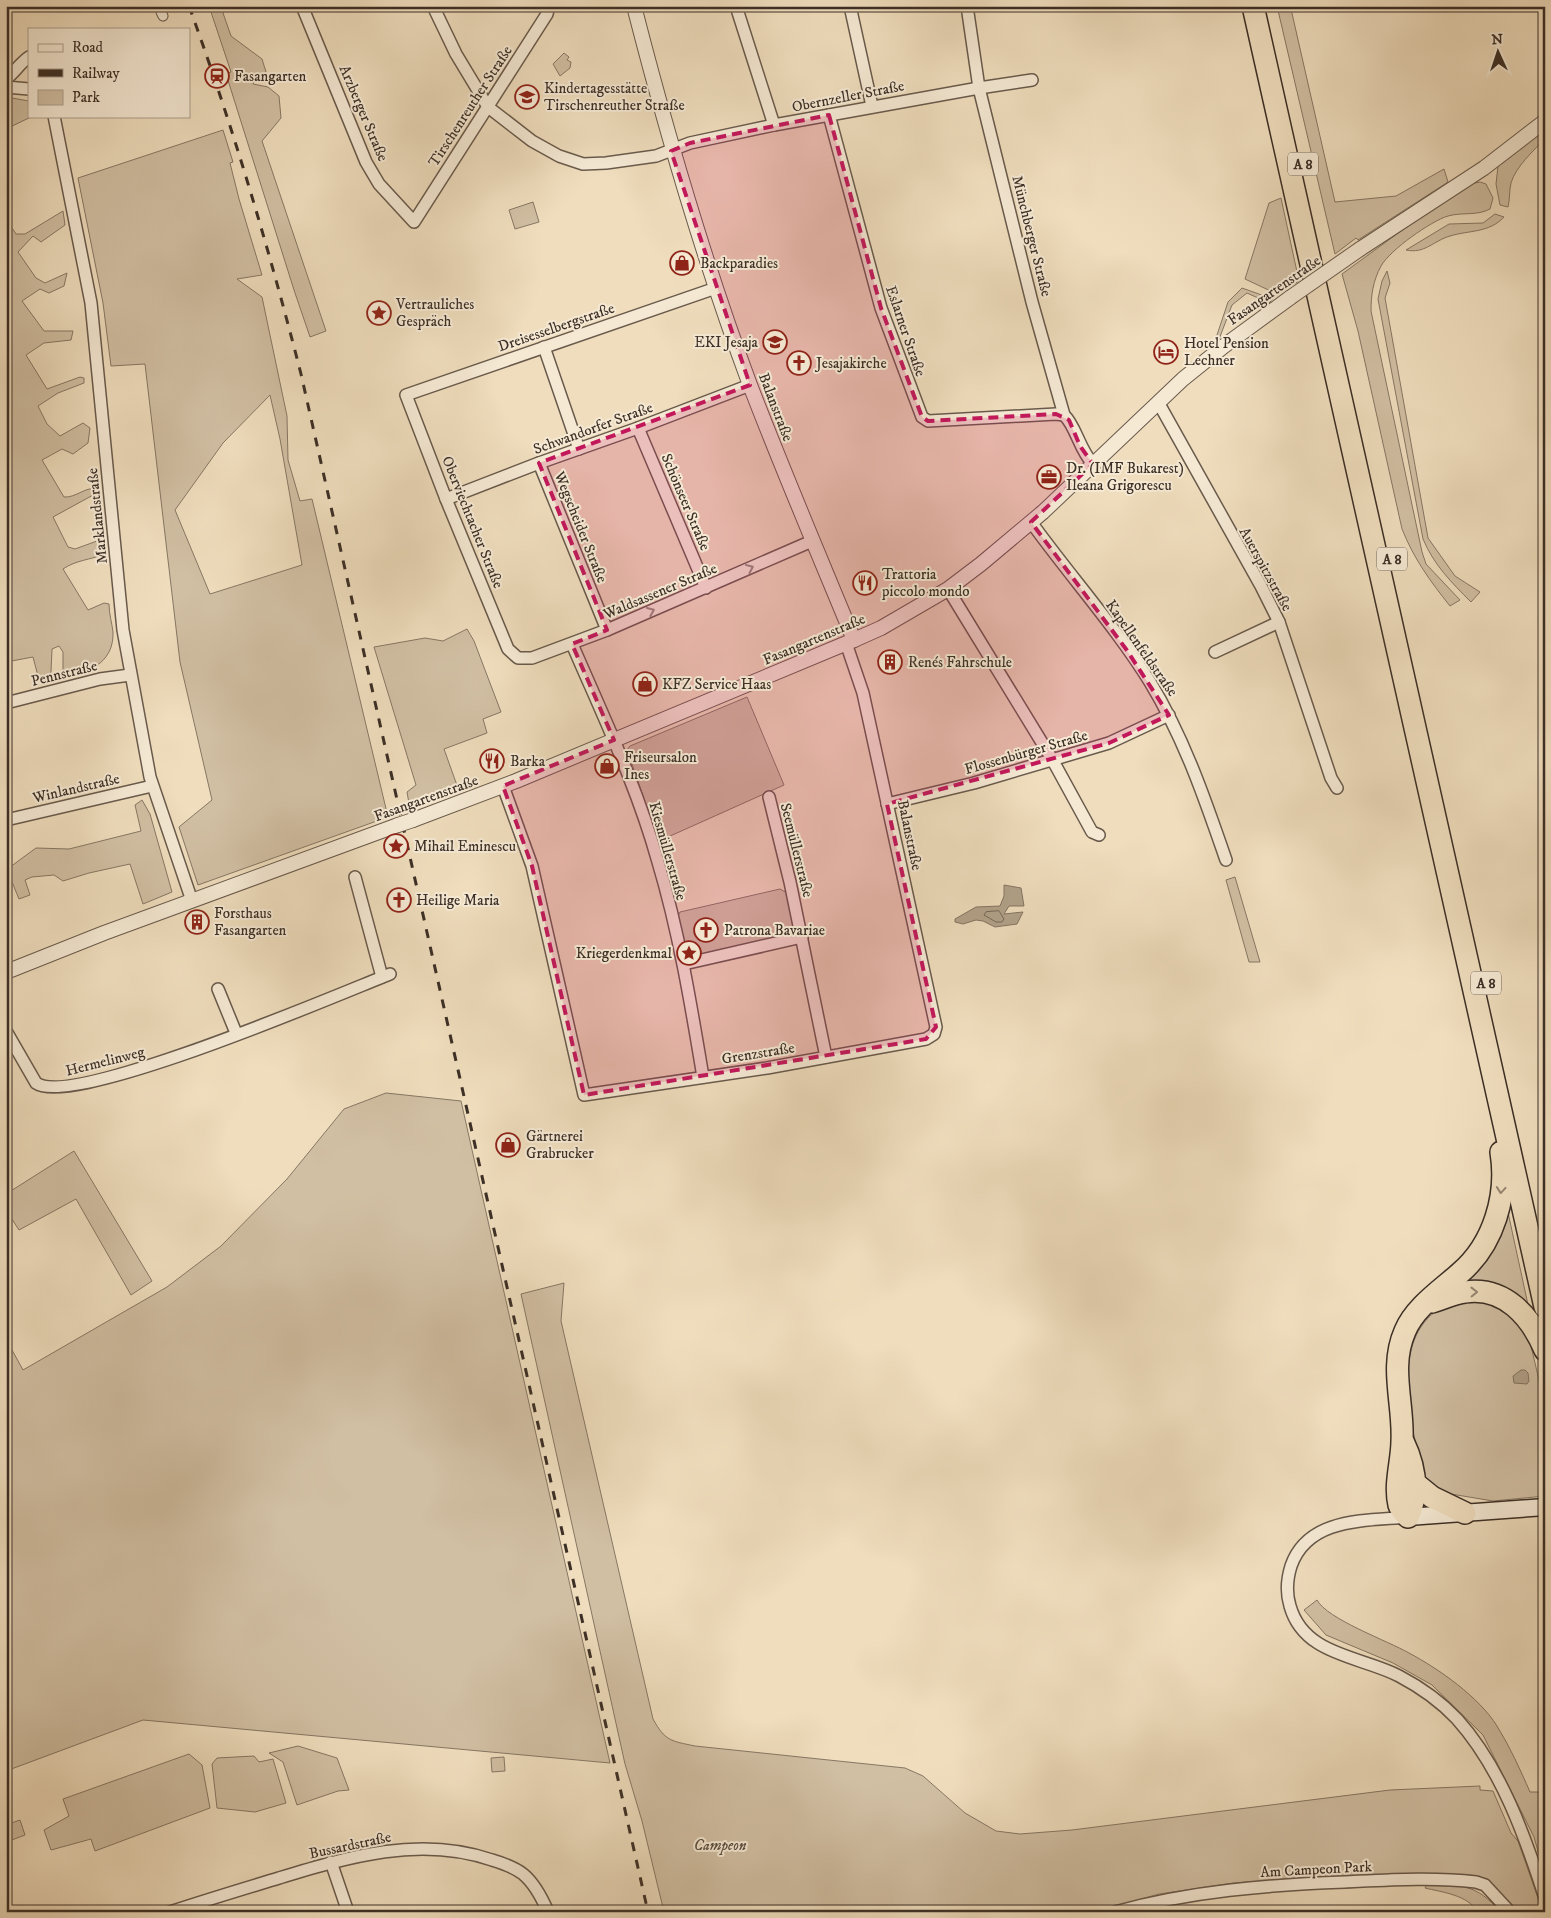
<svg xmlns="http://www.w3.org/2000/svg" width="1551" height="1918" font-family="'IM FELL DW Pica',serif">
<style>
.green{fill:#d1bfa3;stroke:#867764;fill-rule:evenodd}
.water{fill:#b2a28a;stroke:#837462}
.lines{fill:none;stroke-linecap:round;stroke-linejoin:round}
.shore{stroke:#776858;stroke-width:1}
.pedestrian-casing{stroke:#695a4c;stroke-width:11}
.minor-casing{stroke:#695a4c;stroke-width:14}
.tertiary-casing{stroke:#695a4c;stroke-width:16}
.secondary-casing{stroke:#3c2f26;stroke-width:19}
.motorway-casing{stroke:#3c2f26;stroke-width:24}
.pedestrian{stroke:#f5e9d4;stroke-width:9}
.minor{stroke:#f5e9d4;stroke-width:11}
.tertiary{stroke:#f5e9d4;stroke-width:14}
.secondary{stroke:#f5e9d4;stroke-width:16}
.motorway{stroke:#efddbd;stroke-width:21}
.rail{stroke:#3c2f26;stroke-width:3;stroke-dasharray:9 9;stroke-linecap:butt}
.tertiary-bridge-casing{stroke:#695a4c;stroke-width:16;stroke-linecap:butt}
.tertiary-bridge{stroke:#f5e9d4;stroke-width:14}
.oneway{stroke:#988c7d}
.oneway2{stroke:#968672}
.marked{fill:#c2185b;fill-opacity:0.2;stroke:#c2185b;stroke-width:4;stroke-dasharray:10 6;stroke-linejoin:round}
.labels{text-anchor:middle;stroke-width:4;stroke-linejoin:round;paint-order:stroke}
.shield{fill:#f5e9d4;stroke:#74675a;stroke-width:1}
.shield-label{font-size:14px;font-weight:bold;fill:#3c2f26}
.poi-label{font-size:15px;fill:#3c2f26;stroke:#f5e9d4;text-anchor:start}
.street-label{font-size:15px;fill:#3c2f26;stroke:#f5e9d4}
.park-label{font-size:15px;font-style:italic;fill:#5a4c3f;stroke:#f5e9d4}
</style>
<rect width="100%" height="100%" fill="#efddbd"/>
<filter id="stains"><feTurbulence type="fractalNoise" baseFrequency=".004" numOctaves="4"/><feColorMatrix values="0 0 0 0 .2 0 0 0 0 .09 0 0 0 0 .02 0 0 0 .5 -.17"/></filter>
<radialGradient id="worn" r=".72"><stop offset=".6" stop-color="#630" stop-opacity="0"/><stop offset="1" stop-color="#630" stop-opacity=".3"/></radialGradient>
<!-- green -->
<g class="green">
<polygon points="209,6 228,7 223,13 231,36 262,59 266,72 255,79 253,84 268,87 279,96 281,118 262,141 326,331 310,337 294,290 226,74 231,72"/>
<polygon points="1277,6 1329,6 1291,9 1335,202 1396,196 1444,169 1448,182 1358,240 1356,238 1335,254"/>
<polygon points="564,53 569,57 567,60 571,62 570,68 560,76 553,64"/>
<polygon points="12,98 29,101 29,116 33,116 6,129 6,101"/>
<path d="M223,130l10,32 -3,1 9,36 23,76 -25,4 25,18 25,119 1,44 12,41 12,-2 76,318 -190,68 -19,-58 33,-27 -32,-138 -35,-298 -34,2 -8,-63 -25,-125zM270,395l10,44 22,126 -92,29 -35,-84 48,-67z"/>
<path d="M1539,134l5,5c-11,13 -28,27 -33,44 -2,8 -1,16 -3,24l-8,-2 -4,-21 2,-18z"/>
<path d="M1480,182l6,2 7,14 -3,11c-13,7 -28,3 -42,7 -17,5 -58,34 -67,50 -8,15 -10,29 -10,45l51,241 4,12 34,36 -10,6c-20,-25 -36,-47 -48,-77l-44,-198 -16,-57 81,-59 47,-31z"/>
<polygon points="1281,198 1299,281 1277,294 1245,279 1269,203"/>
<polygon points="533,202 539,222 515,229 509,210"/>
<path d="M63,211l2,14 -24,17 -8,-6 -15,16 18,26 9,5 22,-10 -3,13 -15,7 -9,-4 -18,12 22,30h29l-2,9 -27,3 -18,12 21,34 33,-12 4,1v5l-26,10 -20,13 9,18 13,12 23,-13 7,5 -2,15 -15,11 -11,-5 -20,11 22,37c12,1 22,-11 33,-8l-2,5 -42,23 15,30 7,2 22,-8 6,3 2,10c-15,6 -29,6 -42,15l25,41 16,-7 5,1c0,10 3,19 4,28 1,28 -20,39 -43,44l-7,-4v-20l-4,-6 -7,3 -1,23 -4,7 -8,1 -6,-23 -27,5v-443l10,15h9z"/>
<path d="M1495,214l9,3c-15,16 -34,13 -54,19 -17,5 -25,18 -44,14l43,-26 34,-1z"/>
<path d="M1387,271l3,12 -5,15 43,240 27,38 25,16 -9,10c-20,-20 -37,-37 -48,-63l-45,-240 4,-18z"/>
<polygon points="1242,288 1273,299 1269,303 1247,293 1232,305 1218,342 1215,341 1228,302"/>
<polygon points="467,629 474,641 501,712 483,719 487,733 444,749 459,791 410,809 407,792 416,785 374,647 425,638 443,641"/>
<polygon points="747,697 784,785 659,841 627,750 630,746"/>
<polygon points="142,800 150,814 172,892 143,904 130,864 89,873 63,881 54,875 32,877 25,880 30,895 19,899 12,882 6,884 6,870 36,848 69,849 141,831 135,805"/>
<polygon points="1235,877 1260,962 1249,962 1226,880"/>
<polygon points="780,889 789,894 797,929 794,935 687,958 677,918 680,912"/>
<polygon points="386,1093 461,1101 610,1763 143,1720 6,1771 6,1339 23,1370 167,1287 221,1246 287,1179 344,1109"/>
<polygon points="74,1151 152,1281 131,1295 76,1199 19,1230 6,1210 6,1194"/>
<polygon points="1506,1203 1530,1314 1450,1288"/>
<path d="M564,1283l-3,38 92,398c12,22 18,22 42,27l210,22 18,8 42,37 31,18 24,3 52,-4 318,-40 90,-4v4l13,1 18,42 7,8 21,60 1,11h-22l-32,-33 -16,-4 -44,-1 -110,3 -82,6 -75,11 -64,18h-431l-22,-91 -17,-57 -104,-470z"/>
<path d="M1471,1299l26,6 31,28 17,73v90l-52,5 -48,-8 -20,-14c-13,-45 -36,-133 10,-167 9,-6 25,-9 36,-13z"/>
<path d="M1317,1600c10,19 71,41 92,53 30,16 70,44 88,73 13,21 23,43 33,66h15v84l-11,-39 -51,-102 -51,-50 -39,-22 -67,-28 -22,-25z"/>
<polygon points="298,1746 337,1758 349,1790 338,1791 297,1805 283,1762 269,1753"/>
<polygon points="189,1754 202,1765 210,1808 95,1851 91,1839 51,1850 44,1830 69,1816 63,1799"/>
<polygon points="254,1756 259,1762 273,1759 286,1803 255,1812 217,1808 212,1764 217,1758"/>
<polygon points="504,1757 505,1771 492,1772 491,1758"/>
<polygon points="20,1820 25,1835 9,1841 6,1825"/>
<path d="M1427,1885c38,1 47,-2 74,27h-24c-8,-17 -36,-20 -52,-24z"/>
</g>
<!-- water -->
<g class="water">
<polygon points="1004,885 1021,888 1024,906 1009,906 1004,914 1023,912 1017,924 995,927 983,921 976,920 963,924 955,922 955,919 976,907 1000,906 1004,896"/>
<polygon points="1521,1370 1525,1370 1528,1373 1529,1381 1527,1384 1514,1383 1513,1376"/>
</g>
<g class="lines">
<!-- shore -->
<polygon class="shore" points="999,911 1004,919 1002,922 996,922 984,915 986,912"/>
<!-- pedestrian casing -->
<g class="pedestrian-casing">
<polyline id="pedestrian" points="161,12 163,16"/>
</g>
<!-- minor casing -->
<g class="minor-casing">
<g id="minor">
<polyline points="302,6 366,162 379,184 414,222 547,14 549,6"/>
<polyline points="433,6 456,54 488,107 532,141 559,156 583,164 606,163 656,156 690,143 774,125 979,88 1032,80"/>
<polyline points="736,6 774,125"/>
<polyline points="850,6 872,106"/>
<path d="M967,6l12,82 53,214 32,113c12,11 15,34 29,49"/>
<path d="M6,79c9,-7 14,-16 23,-22"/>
<polyline points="6,87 29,89"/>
<polyline points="829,115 881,308 922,417 928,421 1056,414 1064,415"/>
<polyline points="54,116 91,303 123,630 150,777 192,901"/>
<polyline points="716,288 406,395 446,499 508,649 518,658 532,658 607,630 812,541"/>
<polyline points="544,347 579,449"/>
<polyline points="1158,402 1261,586 1279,622 1331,778 1337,788"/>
<polyline points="638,428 706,588"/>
<polyline points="539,463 607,630"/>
<polyline points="446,499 539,463 638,428 750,385"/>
<path d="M1031,522c39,54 84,104 119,160 34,56 55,117 76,178"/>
<polyline points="948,589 1052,759 1092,832 1099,835"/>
<path d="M572,644c31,72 65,142 86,218 21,70 33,143 45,215"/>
<polyline points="1215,652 1279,622"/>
<polyline points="6,703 100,679 130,675"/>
<polyline points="503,786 532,866 584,1095 767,1068 926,1039 934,1034 936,1027 863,693 846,643"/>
<polyline points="769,797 790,882 826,1057"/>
<polyline points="887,804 974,783 1109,743 1169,715"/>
<polyline points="6,820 152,786"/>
<polyline points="355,877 382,977"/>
<polyline points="684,964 802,937"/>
<polyline points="218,989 236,1033"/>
<path d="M6,1031l30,52c36,26 303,-89 354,-109"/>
<path d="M1408,1517c-42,4 -100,0 -117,49 -4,13 -5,27 -1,40 14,50 71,50 109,70 21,11 42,26 58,43 44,49 68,117 88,179"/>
<polyline points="331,1862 348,1912"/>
<path d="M170,1912c36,-12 73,-23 109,-34 69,-21 141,-43 213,-18 10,3 22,7 31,14 11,9 19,24 25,38"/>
<path d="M1115,1912c76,-21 152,-27 230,-30 43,-2 88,-5 131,0l9,3 25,27"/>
</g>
</g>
<!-- tertiary casing -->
<g class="tertiary-casing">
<g id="tertiary">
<path d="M634,6c33,129 70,255 116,379 33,86 69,170 104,255"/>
<polyline points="1360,249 1484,168 1545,121"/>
<polyline points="413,820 516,781 854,640 881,628 948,589 981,564 1043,512 1183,379 1224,346 1291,297"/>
<polyline points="6,972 104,933 398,825"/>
</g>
</g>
<!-- secondary casing -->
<g class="secondary-casing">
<polyline id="secondary" points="1408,1517 1545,1507"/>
</g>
<!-- motorway casing -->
<g class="motorway-casing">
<g id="motorway">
<polyline points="1253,6 1545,1307"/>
<path d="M1432,1302c11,-3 22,-9 33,-10 40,-6 66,25 80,58"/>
<path d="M1403,1441c12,25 17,50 5,76 -3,-3 -8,-8 -9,-12 -5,-21 3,-44 3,-64 2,-37 -13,-74 3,-110 10,-24 36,-41 55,-58 34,-29 48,-78 41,-121"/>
<polyline points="1416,1484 1432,1497 1465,1513"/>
</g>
</g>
<!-- pedestrian -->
<use href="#pedestrian" class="pedestrian"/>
<!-- minor -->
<use href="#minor" class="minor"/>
<!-- tertiary -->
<use href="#tertiary" class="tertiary"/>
<!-- secondary -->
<use href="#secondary" class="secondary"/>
<!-- motorway -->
<use href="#motorway" class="motorway"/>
<!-- rail -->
<path class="rail" d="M189,6c44,121 80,243 112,368l347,1538"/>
<!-- tertiary-bridge casing -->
<g class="tertiary-bridge-casing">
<g id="tertiary-bridge">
<polyline points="1291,297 1360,249"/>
<polyline points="398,825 413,820"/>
</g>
</g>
<!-- tertiary-bridge -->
<use href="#tertiary-bridge" class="tertiary-bridge"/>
</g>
<!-- one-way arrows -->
<defs><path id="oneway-chevron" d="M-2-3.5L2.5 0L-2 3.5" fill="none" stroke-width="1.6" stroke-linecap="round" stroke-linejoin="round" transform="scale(1.25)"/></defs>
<g class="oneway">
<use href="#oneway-chevron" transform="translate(750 568) rotate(-24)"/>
<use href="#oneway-chevron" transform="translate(651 611) rotate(-23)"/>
</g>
<g class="oneway2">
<use href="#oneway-chevron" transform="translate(1501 1190) rotate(95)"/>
<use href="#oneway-chevron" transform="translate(1474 1292) rotate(-1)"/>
</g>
<!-- marked area -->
<path class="marked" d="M829,115l52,193 41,109 6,4 128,-7 13,6 11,26 13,18 -62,58 95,127 43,66 -60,28 -222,61 49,223 -10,12 -342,56 -52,-229 -29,-80 111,-46 -42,-96 35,-14 -68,-167 211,-78 -79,-234 19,-8z"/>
<!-- icons -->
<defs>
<g id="station-ring" transform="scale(1.25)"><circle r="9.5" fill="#f5e9d4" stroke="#8f2418" stroke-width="1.5"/><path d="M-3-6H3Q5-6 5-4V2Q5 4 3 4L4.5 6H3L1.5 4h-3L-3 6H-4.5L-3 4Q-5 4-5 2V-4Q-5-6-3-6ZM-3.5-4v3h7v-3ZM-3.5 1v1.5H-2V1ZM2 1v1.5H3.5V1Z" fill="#8f2418"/></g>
<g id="school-ring" transform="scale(1.25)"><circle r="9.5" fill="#f5e9d4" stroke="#8f2418" stroke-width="1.5"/><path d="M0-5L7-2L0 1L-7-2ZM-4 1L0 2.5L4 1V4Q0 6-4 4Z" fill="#8f2418"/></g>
<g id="shop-ring" transform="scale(1.25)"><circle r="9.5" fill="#f5e9d4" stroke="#8f2418" stroke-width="1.5"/><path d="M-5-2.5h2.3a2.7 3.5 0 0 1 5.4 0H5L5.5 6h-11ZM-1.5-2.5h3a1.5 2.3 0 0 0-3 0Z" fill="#8f2418"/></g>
<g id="sight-ring" transform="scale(1.25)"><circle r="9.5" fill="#f5e9d4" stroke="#8f2418" stroke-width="1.5"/><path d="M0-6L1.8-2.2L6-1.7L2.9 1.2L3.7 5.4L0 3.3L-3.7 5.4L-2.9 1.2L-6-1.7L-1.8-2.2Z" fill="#8f2418"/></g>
<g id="hotel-ring" transform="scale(1.25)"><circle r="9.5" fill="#f5e9d4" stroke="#8f2418" stroke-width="1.5"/><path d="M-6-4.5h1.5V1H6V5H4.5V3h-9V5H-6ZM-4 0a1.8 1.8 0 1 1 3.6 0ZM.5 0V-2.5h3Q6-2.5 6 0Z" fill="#8f2418"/></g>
<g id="church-ring" transform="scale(1.25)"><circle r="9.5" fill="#f5e9d4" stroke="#8f2418" stroke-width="1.5"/><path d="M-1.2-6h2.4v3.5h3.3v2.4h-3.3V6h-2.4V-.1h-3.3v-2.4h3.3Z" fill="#8f2418"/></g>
<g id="office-ring" transform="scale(1.25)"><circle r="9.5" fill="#f5e9d4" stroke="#8f2418" stroke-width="1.5"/><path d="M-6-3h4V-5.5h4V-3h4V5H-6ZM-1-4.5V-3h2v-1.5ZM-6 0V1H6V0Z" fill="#8f2418"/></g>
<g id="restaurant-ring" transform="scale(1.25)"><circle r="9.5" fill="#f5e9d4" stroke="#8f2418" stroke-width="1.5"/><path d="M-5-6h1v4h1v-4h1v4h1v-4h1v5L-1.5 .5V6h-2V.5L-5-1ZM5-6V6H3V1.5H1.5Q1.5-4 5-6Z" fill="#8f2418"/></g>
<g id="building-ring" transform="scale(1.25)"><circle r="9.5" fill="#f5e9d4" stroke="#8f2418" stroke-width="1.5"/><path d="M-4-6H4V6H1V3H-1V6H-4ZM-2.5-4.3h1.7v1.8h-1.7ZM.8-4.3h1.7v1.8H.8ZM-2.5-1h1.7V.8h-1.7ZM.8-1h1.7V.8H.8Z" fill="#8f2418"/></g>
</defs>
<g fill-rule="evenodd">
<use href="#station-ring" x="217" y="76"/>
<use href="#school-ring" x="527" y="97"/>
<use href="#shop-ring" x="682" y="263"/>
<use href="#sight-ring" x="379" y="313"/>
<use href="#school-ring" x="775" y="342"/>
<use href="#hotel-ring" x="1166" y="352"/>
<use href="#church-ring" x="799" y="363"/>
<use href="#office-ring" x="1049" y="477"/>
<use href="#restaurant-ring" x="865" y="583"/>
<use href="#building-ring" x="890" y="662"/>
<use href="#shop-ring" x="645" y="684"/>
<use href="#restaurant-ring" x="492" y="761"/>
<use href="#shop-ring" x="607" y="766"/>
<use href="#sight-ring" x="396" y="846"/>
<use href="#church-ring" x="399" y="900"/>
<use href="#building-ring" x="197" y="922"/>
<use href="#church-ring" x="706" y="930"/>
<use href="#sight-ring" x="689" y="953"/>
<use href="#shop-ring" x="508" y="1145"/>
</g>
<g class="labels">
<!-- shield labels -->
<g class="shield">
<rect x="1288" y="152.5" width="30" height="23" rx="4"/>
<rect x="1377" y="547.5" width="30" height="23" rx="4"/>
<rect x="1471" y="971.5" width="30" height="23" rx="4"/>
</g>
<g class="shield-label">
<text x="1303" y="169">A 8</text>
<text x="1392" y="564">A 8</text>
<text x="1486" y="988">A 8</text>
</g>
<!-- poi labels -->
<g class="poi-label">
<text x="234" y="81">Fasangarten</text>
<text x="544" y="93">Kindertagesstätte<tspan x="544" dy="17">Tirschenreuther Straße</tspan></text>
<text x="700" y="268">Backparadies</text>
<text x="396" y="309">Vertrauliches<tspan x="396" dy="17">Gespräch</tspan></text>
<text x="758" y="347" text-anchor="end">EKI Jesaja</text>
<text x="1184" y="348">Hotel Pension<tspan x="1184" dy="17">Lechner</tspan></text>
<text x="816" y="368">Jesajakirche</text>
<text x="1066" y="473">Dr. (IMF Bukarest)<tspan x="1066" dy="17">Ileana Grigorescu</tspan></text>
<text x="882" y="579">Trattoria<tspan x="882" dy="17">piccolo mondo</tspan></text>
<text x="908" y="667">Renés Fahrschule</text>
<text x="662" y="689">KFZ Service Haas</text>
<text x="624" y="762">Friseursalon<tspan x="624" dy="17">Ines</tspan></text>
<text x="510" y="766">Barka</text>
<text x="414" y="851">Mihail Eminescu</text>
<text x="416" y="905">Heilige Maria</text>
<text x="214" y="918">Forsthaus<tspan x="214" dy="17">Fasangarten</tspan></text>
<text x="724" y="935">Patrona Bavariae</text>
<text x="672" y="958" text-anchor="end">Kriegerdenkmal</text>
<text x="526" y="1141">Gärtnerei<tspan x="526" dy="17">Grabrucker</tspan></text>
</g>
<!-- street labels -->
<g class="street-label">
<text transform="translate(848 96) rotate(-11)" y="5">Obernzeller Straße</text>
<text transform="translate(470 106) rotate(-57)" y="5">Tirschenreuther Straße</text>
<text transform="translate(364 113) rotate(67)" y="5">Arzberger Straße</text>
<text transform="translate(1032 236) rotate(76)" y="5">Münchberger Straße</text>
<text transform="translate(1274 290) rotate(-35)" y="5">Fasangartenstraße</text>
<text transform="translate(556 327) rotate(-19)" y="5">Dreisesselbergstraße</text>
<text transform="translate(906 331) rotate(71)" y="5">Eslarner Straße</text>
<text transform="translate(776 407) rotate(69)" y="5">Balanstraße</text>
<text transform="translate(593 428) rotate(-20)" y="5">Schwandorfer Straße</text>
<text transform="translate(686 502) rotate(67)" y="5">Schönseer Straße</text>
<text transform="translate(97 516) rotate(-96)" y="5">Marklandstraße</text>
<text transform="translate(473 522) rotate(68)" y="5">Oberviechtacher Straße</text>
<text transform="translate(581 527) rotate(68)" y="5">Wegscheider Straße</text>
<text transform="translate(1266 569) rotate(61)" y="5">Auerspitzstraße</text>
<text transform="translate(660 591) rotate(-23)" y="5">Waldsassener Straße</text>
<text transform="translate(814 639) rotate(-23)" y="5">Fasangartenstraße</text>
<text transform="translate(1142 648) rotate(55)" y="5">Kapellenfeldstraße</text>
<text transform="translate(64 673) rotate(-14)" y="5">Pennstraße</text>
<text transform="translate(1026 752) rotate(-16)" y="5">Flossenbürger Straße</text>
<text transform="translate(76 788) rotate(-13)" y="5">Winlandstraße</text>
<text transform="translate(426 798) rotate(-20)" y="5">Fasangartenstraße</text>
<text transform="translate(910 835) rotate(78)" y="5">Balanstraße</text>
<text transform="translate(797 850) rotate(76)" y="5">Seemüllerstraße</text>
<text transform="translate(668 851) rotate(74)" y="5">Kiesmüllerstraße</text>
<text transform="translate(758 1053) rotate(-9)" y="5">Grenzstraße</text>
<text transform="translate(105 1061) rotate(-14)" y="5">Hermelinweg</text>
<text transform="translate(350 1845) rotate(-12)" y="5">Bussardstraße</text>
<text transform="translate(1316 1869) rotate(-3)" y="5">Am Campeon Park</text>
</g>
<!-- park labels -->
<g class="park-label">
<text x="720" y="1850">Campeon</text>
</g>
</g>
<!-- margin -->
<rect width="1551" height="1918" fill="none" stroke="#efddbd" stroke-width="25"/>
<rect x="8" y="8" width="1536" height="1903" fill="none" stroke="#3c2f26" stroke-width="2.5"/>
<rect x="12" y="12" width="1526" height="1893" fill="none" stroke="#3c2f26"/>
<!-- legend -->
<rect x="28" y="28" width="162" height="90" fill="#f5e9d4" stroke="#ab9f8e"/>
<rect x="38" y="44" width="25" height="8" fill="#f5e9d4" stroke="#ab9f8e"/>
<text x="72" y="52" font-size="15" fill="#3c2f26">Road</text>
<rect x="38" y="69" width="25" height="8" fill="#3c2f26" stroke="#ab9f8e"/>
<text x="72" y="78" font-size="15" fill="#3c2f26">Railway</text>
<rect x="38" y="90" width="25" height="15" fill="#d1bfa3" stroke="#ab9f8e"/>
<text x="72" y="102" font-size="15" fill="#3c2f26">Park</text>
<!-- north arrow -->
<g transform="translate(1498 52) rotate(357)" stroke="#f5e9d4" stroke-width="4" paint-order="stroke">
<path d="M0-4L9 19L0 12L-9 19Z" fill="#3c2f26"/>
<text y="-8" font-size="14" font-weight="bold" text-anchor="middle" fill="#3c2f26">N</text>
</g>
<rect width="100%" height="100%" filter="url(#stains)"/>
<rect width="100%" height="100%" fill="url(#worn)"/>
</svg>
